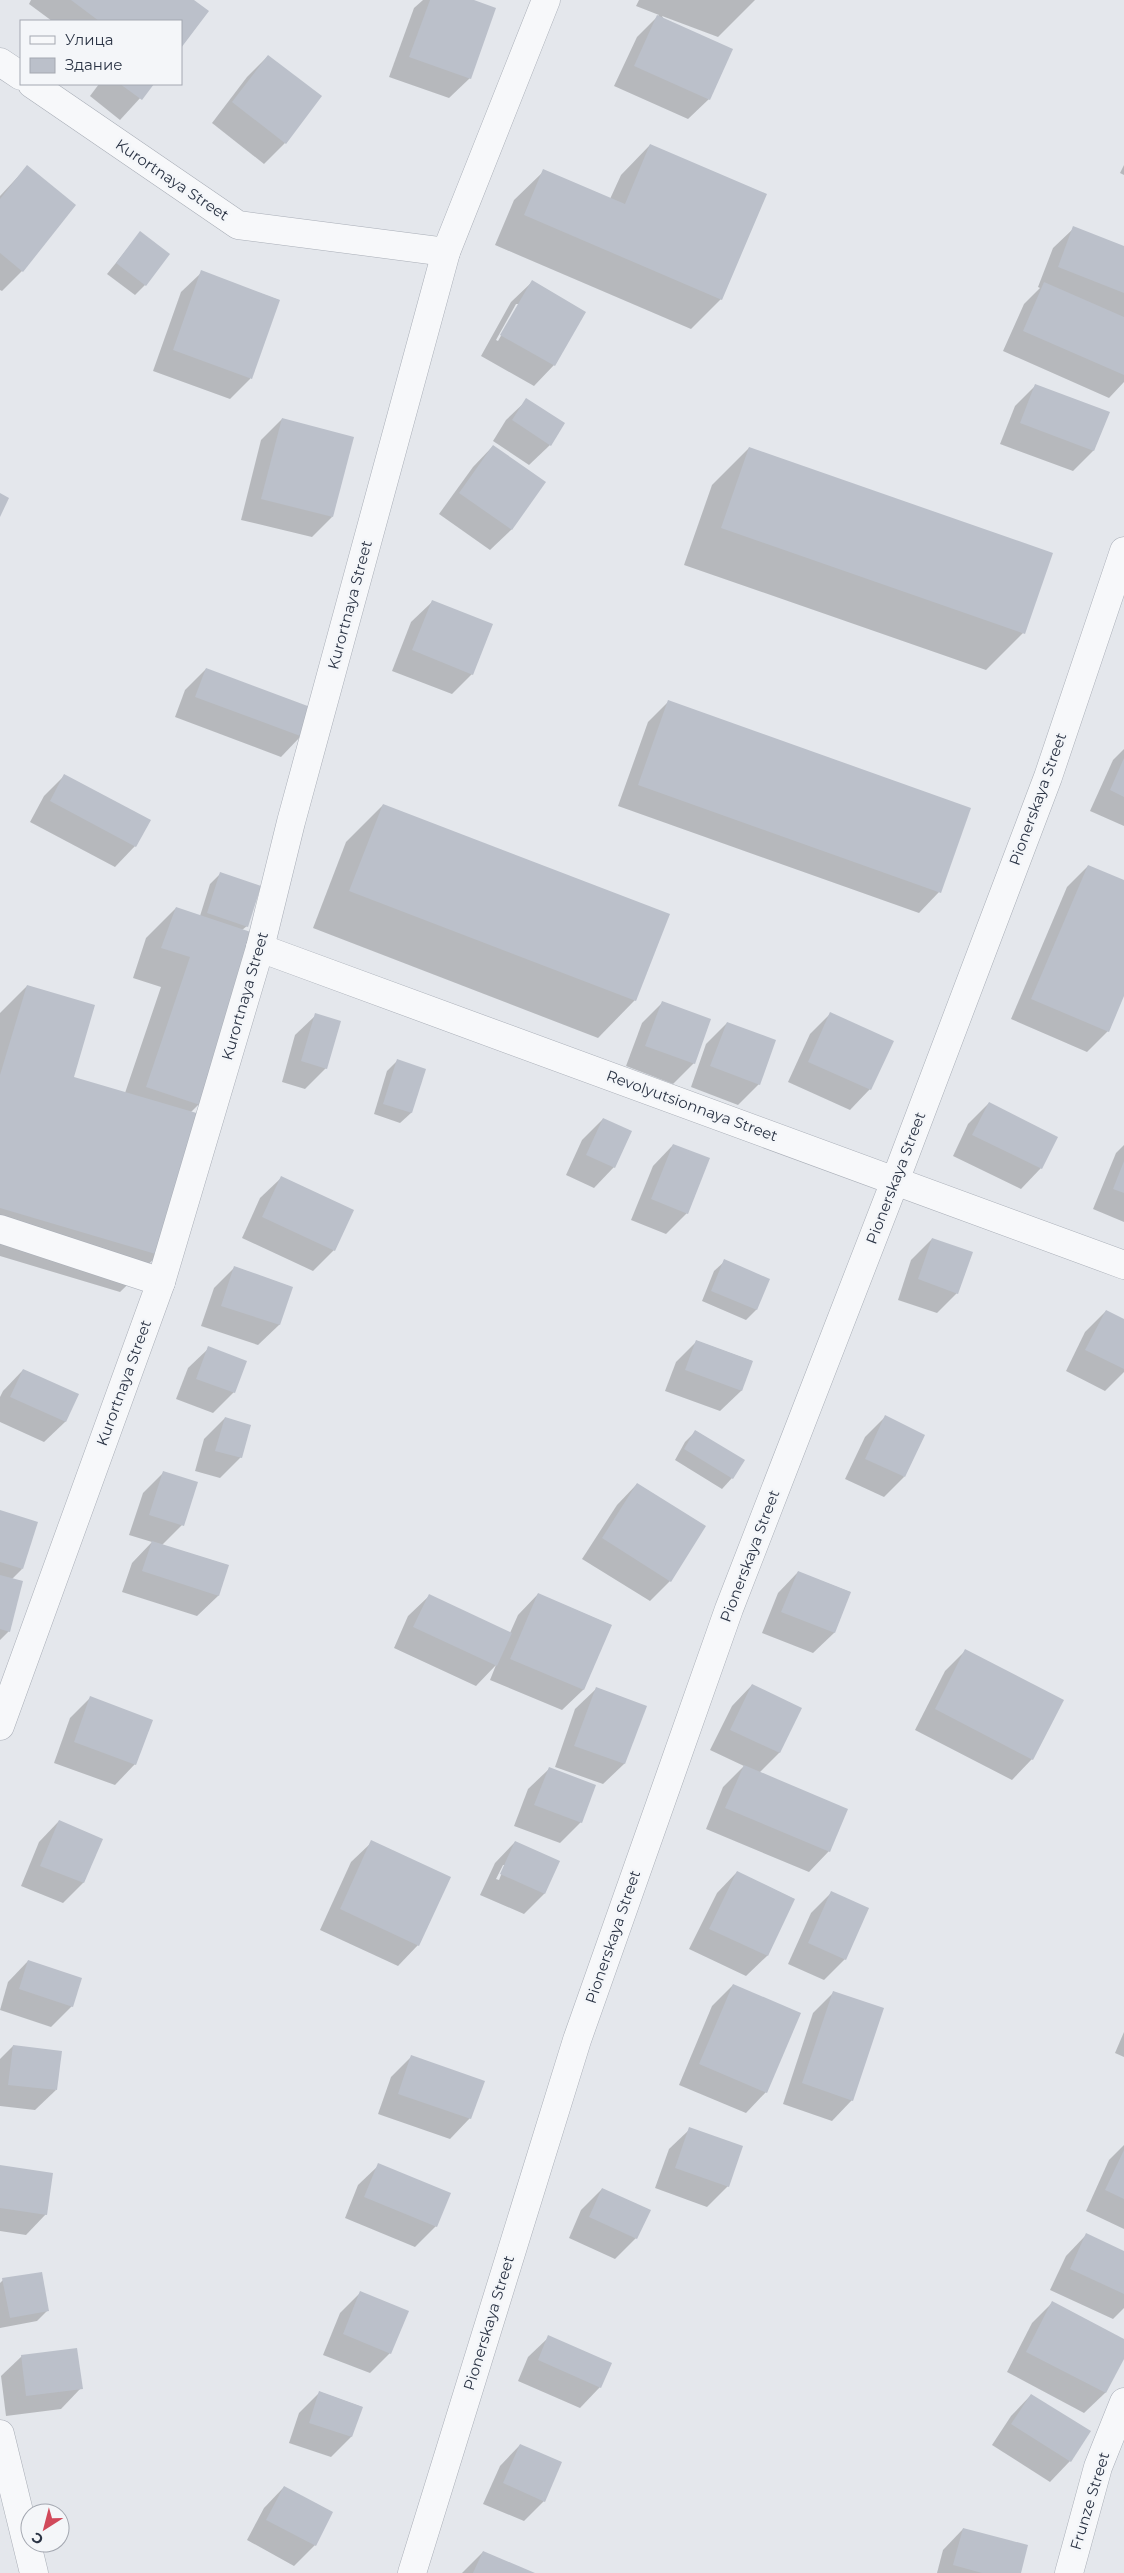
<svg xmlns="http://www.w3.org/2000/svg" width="1124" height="2573" font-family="Montserrat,sans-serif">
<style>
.shadow{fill:#0003;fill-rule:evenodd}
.building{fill:#bbc0ca}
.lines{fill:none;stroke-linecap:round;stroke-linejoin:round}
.minor-casing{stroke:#a9aeb7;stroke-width:29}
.minor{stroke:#f7f8fa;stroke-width:28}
.labels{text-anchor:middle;stroke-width:5;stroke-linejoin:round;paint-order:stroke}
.street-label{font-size:15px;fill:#2b3445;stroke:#f4f6f9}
</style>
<rect width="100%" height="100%" fill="#e4e7ec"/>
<!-- shadow -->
<g class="shadow">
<polygon points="31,0 192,0 181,21 52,21 29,4"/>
<polygon points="423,0 470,0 470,78 449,98 389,77 414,8"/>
<polygon points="639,0 755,0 718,37 662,16 709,99 688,119 614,86 637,37 659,15 636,6"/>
<polygon points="268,56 285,143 264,164 212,123 247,77"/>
<polygon points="99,84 153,84 120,120 90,96"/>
<polygon points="650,145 721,299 691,329 495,245 514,200 544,171 610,199 621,175"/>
<polygon points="1124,165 1124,175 1120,173"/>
<polygon points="27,167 22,271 2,291 0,290 0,196"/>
<polygon points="1074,228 1124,247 1124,382 1109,398 1003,351 1024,304 1040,288 1038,287 1053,248"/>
<polygon points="140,233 145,285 135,295 107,274"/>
<polygon points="202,272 279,300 250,379 230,399 153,371 181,292"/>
<path d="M532,282l22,83 -20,21 -53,-30 30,-54zM516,304h3l-21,37 -2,-1z"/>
<polygon points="1035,386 1108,413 1093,451 1073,471 1000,444 1015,406"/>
<polygon points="527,400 550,445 529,465 493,441 506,420"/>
<polygon points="282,419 332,517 312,537 241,520 261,440"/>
<polygon points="493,446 544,482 511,530 490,550 439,514 473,467"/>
<polygon points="749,448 1023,633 986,670 684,565 712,485"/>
<polygon points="432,602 472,674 452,694 392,671 411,622"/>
<polygon points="206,669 301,736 281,757 175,717 185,690"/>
<polygon points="669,701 939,892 919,913 618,806 648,722"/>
<polygon points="1124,749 1124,826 1090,811 1113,760"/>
<polygon points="65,775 135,846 115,867 30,822 44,796"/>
<polygon points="383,805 635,1000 598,1038 313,928 346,842"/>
<polygon points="1088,866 1124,882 1124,992 1108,1031 1087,1052 1011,1019 1067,887"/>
<polygon points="220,874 247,926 242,930 199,1104 190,1113 158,1255 120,1292 0,1256 0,1013 27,986 72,1078 125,1093 161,987 133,978 146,938 176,908 200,916 210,884"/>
<polygon points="662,1003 694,1063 673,1084 626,1066 642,1023"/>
<polygon points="830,1014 870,1089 850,1110 788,1082 810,1034"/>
<polygon points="316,1015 326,1068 305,1089 282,1082 295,1035"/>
<polygon points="727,1023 759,1084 738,1105 691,1087 706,1044"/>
<polygon points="397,1061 424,1070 411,1113 400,1123 374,1114 387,1071"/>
<polygon points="989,1103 1041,1168 1021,1189 953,1156 968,1124"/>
<polygon points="603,1119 614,1167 594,1188 566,1175 582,1140"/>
<polygon points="673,1145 708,1159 687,1213 666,1234 631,1220 653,1166"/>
<polygon points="1124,1145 1124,1222 1093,1209 1116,1153"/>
<polygon points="281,1178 334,1250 313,1271 242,1238 260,1198"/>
<polygon points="932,1239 957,1293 937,1313 898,1300 911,1260"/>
<polygon points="725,1261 768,1280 756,1310 746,1320 702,1301 714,1271"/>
<polygon points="235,1267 291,1287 279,1325 258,1345 201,1326 214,1288"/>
<polygon points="1106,1311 1124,1320 1124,1372 1105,1391 1066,1371 1085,1332"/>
<polygon points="697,1341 752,1361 741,1391 720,1411 665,1391 676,1362"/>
<polygon points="209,1348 234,1392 213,1413 176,1399 188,1368"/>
<polygon points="23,1370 77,1395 65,1422 44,1442 0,1422 0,1397 3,1391"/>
<polygon points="885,1417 904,1477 884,1497 845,1479 865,1437"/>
<polygon points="225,1418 241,1457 220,1478 195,1471 204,1439"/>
<polygon points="696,1431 743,1461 732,1478 722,1489 675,1460 685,1442"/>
<polygon points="164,1472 182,1525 162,1545 227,1565 218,1596 197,1616 122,1592 132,1563 152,1542 129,1535 143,1493"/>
<polygon points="637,1484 670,1581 650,1601 582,1559 617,1505"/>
<polygon points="0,1512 22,1569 12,1579 9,1631 0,1640"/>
<polygon points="798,1572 850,1592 834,1633 813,1653 762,1633 778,1593"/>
<polygon points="538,1594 611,1625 583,1690 562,1710 490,1680 496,1665 476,1686 394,1648 408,1616 429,1596 510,1633 518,1615"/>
<polygon points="966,1650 1032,1759 1012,1780 915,1730 945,1671"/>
<polygon points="752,1685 800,1708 779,1753 759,1773 829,1851 809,1872 706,1829 723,1787 744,1766 710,1750 732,1706"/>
<polygon points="596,1689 645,1707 624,1764 603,1784 555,1767 575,1709"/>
<polygon points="90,1698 135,1764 115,1785 54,1763 70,1718"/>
<polygon points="549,1769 581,1822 560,1843 514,1826 528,1789"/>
<polygon points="59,1821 101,1839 83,1883 63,1903 21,1886 39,1842"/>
<polygon points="372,1842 418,1945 398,1966 320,1930 351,1862"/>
<path d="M515,1842l43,20 -14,32 -20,20 -44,-19 15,-32zM503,1865h2l-6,15 -3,-1z"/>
<polygon points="737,1872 794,1899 767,1956 746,1976 689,1949 717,1893"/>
<polygon points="831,1893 845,1959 824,1980 788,1964 811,1913"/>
<polygon points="28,1961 72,2006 51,2027 0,2010 8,1982"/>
<polygon points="733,1985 766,2092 746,2113 679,2085 712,2006"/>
<polygon points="834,1992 852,2100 832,2121 783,2104 813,2013"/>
<polygon points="1124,2032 1124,2057 1115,2053"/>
<polygon points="13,2046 56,2090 35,2110 0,2106 0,2059"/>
<polygon points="412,2056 470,2118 450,2139 378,2114 391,2077"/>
<polygon points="690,2129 728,2186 707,2207 655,2188 669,2149"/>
<polygon points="1124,2145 1124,2229 1086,2211 1109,2160"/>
<polygon points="379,2165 436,2226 415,2247 345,2218 358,2185"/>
<polygon points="0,2167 46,2214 26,2235 0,2231"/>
<polygon points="602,2189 636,2238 615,2259 569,2238 581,2210"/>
<polygon points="1086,2235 1124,2252 1124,2308 1113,2319 1050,2290 1066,2256"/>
<polygon points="3,2280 47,2311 37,2321 0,2328 0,2283"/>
<polygon points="361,2292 390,2353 370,2373 323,2355 340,2313"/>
<polygon points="1052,2303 1124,2341 1124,2356 1105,2393 1084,2413 1007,2372 1032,2323"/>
<polygon points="549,2337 600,2387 580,2408 518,2381 528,2357"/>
<polygon points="22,2356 81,2388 61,2409 6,2416 1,2376"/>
<polygon points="320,2392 362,2407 351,2437 331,2457 289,2443 299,2413"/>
<polygon points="1031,2395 1070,2461 1050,2482 992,2445 1011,2416"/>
<polygon points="520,2445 544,2501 524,2521 483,2504 500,2466"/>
<polygon points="284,2487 315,2545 294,2566 247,2540 264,2508"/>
<polygon points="963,2529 1019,2573 937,2573 943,2550"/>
<polygon points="483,2552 532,2573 462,2573"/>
</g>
<!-- building -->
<g class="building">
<polygon points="71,0 194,0 209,11 181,48 181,21 99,21"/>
<polygon points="430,0 474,0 496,8 471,79 409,57"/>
<polygon points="657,15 733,49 710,100 634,66"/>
<polygon points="268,55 322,96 286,144 232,102"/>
<polygon points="120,84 154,84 142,100"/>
<polygon points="650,144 767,194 722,300 524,215 543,169 625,204"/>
<polygon points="27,165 76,205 23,272 0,253 0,199"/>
<polygon points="1073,226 1124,246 1124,293 1058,267"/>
<polygon points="140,231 170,254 146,286 116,263"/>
<polygon points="201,270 280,300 252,379 173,350"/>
<polygon points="532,280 586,312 555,366 500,335"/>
<polygon points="1044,282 1124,317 1124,375 1023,331"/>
<polygon points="1035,384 1110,412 1094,451 1020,423"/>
<polygon points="526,398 565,423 551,446 512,420"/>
<polygon points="282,418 354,437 333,517 261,499"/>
<polygon points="493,445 546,482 512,530 459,493"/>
<polygon points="749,447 1053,553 1025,634 721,528"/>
<polygon points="0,493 9,498 0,517"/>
<polygon points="432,600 493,624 473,675 412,650"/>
<polygon points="206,668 313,708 303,737 195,697"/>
<polygon points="668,700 971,808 941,893 638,785"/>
<polygon points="1124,758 1124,797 1110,790"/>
<polygon points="64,774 151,820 136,847 50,801"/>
<polygon points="383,804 670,914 636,1001 349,891"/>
<polygon points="1088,865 1124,880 1124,996 1109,1032 1031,999"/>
<polygon points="220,872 261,886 248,927 207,913"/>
<polygon points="176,907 257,934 200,1105 146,1087 190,957 161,948"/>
<polygon points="27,985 95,1005 74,1077 200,1114 159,1255 0,1208 0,1075"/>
<polygon points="662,1001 711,1019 695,1064 645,1046"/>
<polygon points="830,1012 894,1041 871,1090 808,1062"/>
<polygon points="315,1013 341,1021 327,1069 301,1061"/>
<polygon points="727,1022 776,1040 760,1085 710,1066"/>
<polygon points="397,1059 426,1069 412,1113 383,1104"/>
<polygon points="989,1102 1058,1137 1042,1169 972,1135"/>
<polygon points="603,1118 632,1131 615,1168 586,1155"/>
<polygon points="673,1144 710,1158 688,1214 651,1199"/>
<polygon points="1124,1161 1124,1193 1113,1189"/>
<polygon points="281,1176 354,1210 335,1251 262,1217"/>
<polygon points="932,1238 973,1252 958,1294 918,1279"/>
<polygon points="724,1259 770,1279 757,1310 711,1291"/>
<polygon points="234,1266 293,1287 280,1325 221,1306"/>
<polygon points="1106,1310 1124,1319 1124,1369 1085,1350"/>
<polygon points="696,1340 753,1361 742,1391 685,1370"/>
<polygon points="208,1346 247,1361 235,1393 196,1379"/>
<polygon points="23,1369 79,1394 66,1422 10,1397"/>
<polygon points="885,1415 925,1435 905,1477 865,1459"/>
<polygon points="225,1417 251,1425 242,1458 215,1451"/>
<polygon points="695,1430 745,1460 733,1479 684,1449"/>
<polygon points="163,1471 198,1482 184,1526 149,1515"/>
<polygon points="637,1483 706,1526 671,1582 602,1538"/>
<polygon points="0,1510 38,1522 23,1569 0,1562"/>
<polygon points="152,1541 229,1565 219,1596 142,1571"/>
<polygon points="798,1571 851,1592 835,1633 781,1612"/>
<polygon points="0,1575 23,1581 10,1632 0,1629"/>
<polygon points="538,1593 612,1625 584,1690 510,1659"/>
<polygon points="429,1594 512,1633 497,1666 413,1627"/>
<polygon points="965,1649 1064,1700 1033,1760 935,1709"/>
<polygon points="752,1684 802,1708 780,1753 730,1730"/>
<polygon points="596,1687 647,1706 625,1764 574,1746"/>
<polygon points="90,1696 153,1720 136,1765 74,1742"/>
<polygon points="744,1765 848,1809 830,1852 725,1808"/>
<polygon points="549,1767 596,1785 582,1823 534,1805"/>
<polygon points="59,1820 103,1839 84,1883 40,1866"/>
<polygon points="371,1840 451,1877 419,1946 340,1909"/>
<polygon points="515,1841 560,1861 545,1894 500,1874"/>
<polygon points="737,1871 795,1899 768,1956 709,1929"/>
<polygon points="831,1891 869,1908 846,1960 808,1943"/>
<polygon points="28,1960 82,1978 73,2007 19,1989"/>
<polygon points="733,1984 801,2013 767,2093 699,2064"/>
<polygon points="833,1991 884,2008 853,2101 802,2083"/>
<polygon points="13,2045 62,2051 57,2090 8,2085"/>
<polygon points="411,2055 485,2081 471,2119 398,2094"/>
<polygon points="689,2127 743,2146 729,2187 675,2168"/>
<polygon points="1124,2150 1124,2199 1105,2190"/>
<polygon points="378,2163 451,2193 437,2227 364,2197"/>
<polygon points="0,2165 53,2173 47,2215 0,2208"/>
<polygon points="602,2188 651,2210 637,2239 589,2217"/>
<polygon points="1086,2233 1124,2251 1124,2294 1070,2269"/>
<polygon points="42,2272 49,2311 10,2318 2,2278"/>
<polygon points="360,2291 409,2311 391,2354 343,2334"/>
<polygon points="1052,2301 1124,2339 1124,2359 1106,2393 1026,2352"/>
<polygon points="548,2335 612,2363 601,2388 538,2360"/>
<polygon points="77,2348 83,2389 26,2396 21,2355"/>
<polygon points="319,2391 363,2407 352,2437 309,2423"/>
<polygon points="1031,2394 1091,2431 1071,2462 1011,2424"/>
<polygon points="520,2444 562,2462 545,2502 503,2483"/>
<polygon points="284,2486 333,2512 316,2546 266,2520"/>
<polygon points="963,2528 1028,2545 1021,2573 982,2573 953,2565"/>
<polygon points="483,2551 535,2573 473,2573"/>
</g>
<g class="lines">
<!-- minor casing -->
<g class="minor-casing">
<g id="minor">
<polyline points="0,62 21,76"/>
<polyline points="32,84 238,225 446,252"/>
<polyline points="260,948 1124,1265"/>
<polyline points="0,1229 161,1282"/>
<polyline points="0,1726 161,1282 260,948 291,822 446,252 546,0"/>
<polyline points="0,2434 34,2573"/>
<polyline points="412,2573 577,2040 729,1609 895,1181 1048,777 1124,551"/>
<polyline points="1069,2573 1098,2467 1124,2402"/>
</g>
</g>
<!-- minor -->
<use href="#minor" class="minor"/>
</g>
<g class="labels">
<!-- street labels -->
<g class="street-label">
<text transform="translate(172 180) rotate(34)" y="5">Kurortnaya Street</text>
<text transform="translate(350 605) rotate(-75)" y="5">Kurortnaya Street</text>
<text transform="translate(1038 799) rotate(-70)" y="5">Pionerskaya Street</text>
<text transform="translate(245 996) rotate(-74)" y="5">Kurortnaya Street</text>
<text transform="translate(692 1106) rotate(20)" y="5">Revolyutsionnaya Street</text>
<text transform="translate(896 1178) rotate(-69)" y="5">Pionerskaya Street</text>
<text transform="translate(124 1383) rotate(-70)" y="5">Kurortnaya Street</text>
<text transform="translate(750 1556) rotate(-69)" y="5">Pionerskaya Street</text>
<text transform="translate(613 1937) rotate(-71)" y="5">Pionerskaya Street</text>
<text transform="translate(489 2323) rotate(-73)" y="5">Pionerskaya Street</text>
<text transform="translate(1090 2501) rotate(-73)" y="5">Frunze Street</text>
</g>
</g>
<!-- legend -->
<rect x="20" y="20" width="162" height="65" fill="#f4f6f9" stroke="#a4a8b1"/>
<rect x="30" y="36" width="25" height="8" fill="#f7f8fa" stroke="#a4a8b1"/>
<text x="65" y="45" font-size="15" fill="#2b3445">Улица</text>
<rect x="30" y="58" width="25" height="15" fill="#bbc0ca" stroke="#a4a8b1"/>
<text x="65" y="70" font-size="15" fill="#2b3445">Здание</text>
<!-- north arrow -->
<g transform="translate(45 2528) rotate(216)"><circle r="24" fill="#f4f6f9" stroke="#a4a8b1"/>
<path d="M0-4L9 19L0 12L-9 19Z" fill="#d1495b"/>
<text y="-8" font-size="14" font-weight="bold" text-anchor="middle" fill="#2b3445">С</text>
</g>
</svg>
